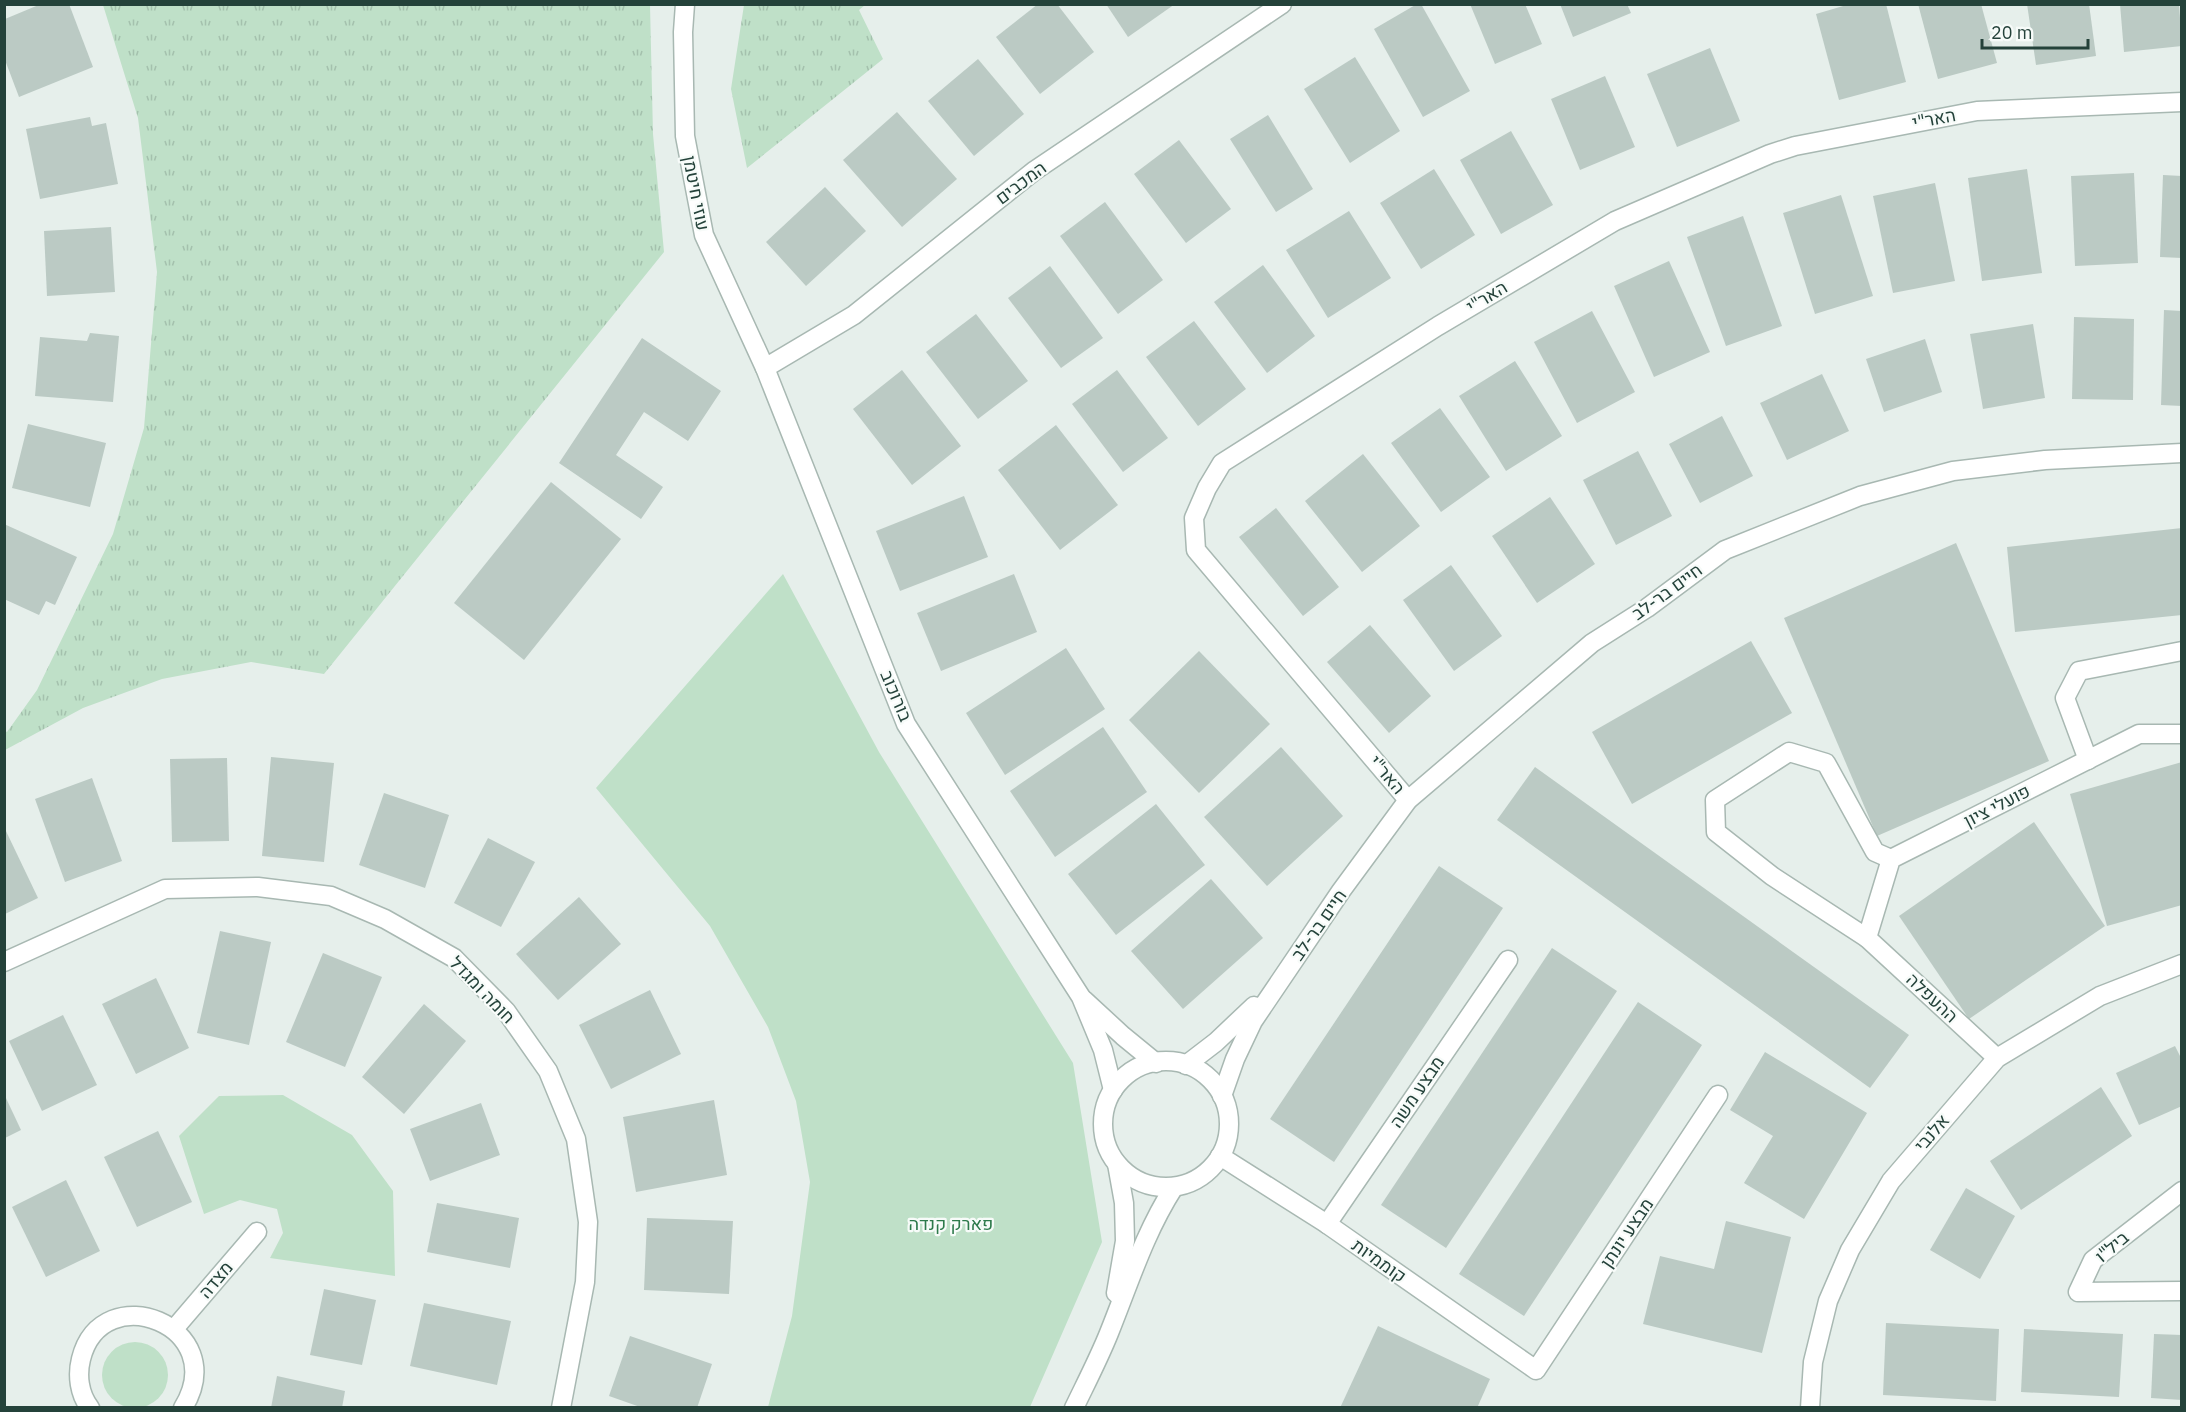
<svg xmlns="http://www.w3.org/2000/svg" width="2186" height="1412" font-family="'IBM Plex Sans',Heebo,sans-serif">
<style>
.grass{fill:url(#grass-tufts)}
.park{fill:#bfe0c8}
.building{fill:#bbcac4}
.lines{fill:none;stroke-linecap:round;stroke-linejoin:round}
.service-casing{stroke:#a8b8b2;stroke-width:21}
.minor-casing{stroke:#a8b8b2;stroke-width:21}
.tertiary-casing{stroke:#a8b8b2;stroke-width:21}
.service{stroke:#fff;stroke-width:18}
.minor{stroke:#fff;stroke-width:18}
.tertiary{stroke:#fff;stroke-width:18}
.labels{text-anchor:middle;stroke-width:4.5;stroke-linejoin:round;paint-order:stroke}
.street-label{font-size:18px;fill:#24423a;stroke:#f7fbf9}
.park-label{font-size:18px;fill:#2d7a4b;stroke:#f7fbf9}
</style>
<defs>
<pattern id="grass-tufts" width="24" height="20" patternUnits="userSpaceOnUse" patternTransform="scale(1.5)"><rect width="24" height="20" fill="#bfe0c8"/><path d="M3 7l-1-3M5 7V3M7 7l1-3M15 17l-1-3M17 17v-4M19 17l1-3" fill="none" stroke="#a4c1ad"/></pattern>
</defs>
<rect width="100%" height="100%" fill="#e6efeb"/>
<!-- grass -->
<g class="grass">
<polygon points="103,5 650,5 653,134 664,252 324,674 251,662 162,679 83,708 5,750 5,731 7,732 37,690 113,534 144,428 157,272 138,118"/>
<polygon points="744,5 865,5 859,10 883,59 747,168 731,89"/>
</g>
<!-- park -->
<g class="park">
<polygon points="783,574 879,752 1073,1063 1102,1242 1030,1407 768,1407 792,1316 810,1182 796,1101 768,1027 710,926 596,788"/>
<polygon points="283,1095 352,1135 393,1191 395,1276 270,1258 283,1233 277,1209 240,1200 204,1214 179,1136 219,1096"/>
<circle cx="135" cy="1375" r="33"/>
</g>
<!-- building -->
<g class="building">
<polygon points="41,4 69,4 93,67 19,97 5,60 5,19"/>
<polygon points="1038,4 1057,4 1094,52 1040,94 996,37"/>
<polygon points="1106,4 1175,4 1128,37"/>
<polygon points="1417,4 1421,4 1470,91 1423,117 1374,29"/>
<polygon points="1470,4 1525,4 1542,44 1495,64"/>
<polygon points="1560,4 1627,4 1631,13 1573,37"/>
<polygon points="1850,4 1886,4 1906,82 1839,100 1816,14"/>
<polygon points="1918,4 1981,4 1997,63 1938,79"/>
<polygon points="2027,4 2089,4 2096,56 2036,65"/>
<polygon points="2120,4 2179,4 2182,46 2124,52"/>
<polygon points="1710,48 1740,121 1677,147 1647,74"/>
<polygon points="1355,57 1400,131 1350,163 1304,89"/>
<polygon points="978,59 1024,114 974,156 928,101"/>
<polygon points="1605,76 1635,147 1580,170 1551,99"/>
<polygon points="897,112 957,179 902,227 843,160"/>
<polygon points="1268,115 1313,189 1276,212 1230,139"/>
<polygon points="90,117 92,126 106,123 118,184 40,199 26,129"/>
<polygon points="1511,131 1553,205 1501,234 1460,160"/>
<polygon points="1179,140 1231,209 1186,243 1134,174"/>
<polygon points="1434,169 1475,235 1421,269 1380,203"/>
<polygon points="2027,169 2042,273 1982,281 1968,178"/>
<polygon points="2134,173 2138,263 2075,266 2071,176"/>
<polygon points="2163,175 2182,176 2182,258 2160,257"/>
<polygon points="1935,183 1955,281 1893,293 1873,196"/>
<polygon points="825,187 866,231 806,286 766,242"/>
<polygon points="1841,195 1873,296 1815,314 1783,213"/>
<polygon points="1105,202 1163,280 1118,314 1060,236"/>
<polygon points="1349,211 1391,278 1328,318 1286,250"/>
<polygon points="1743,216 1782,326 1726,346 1687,237"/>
<polygon points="111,227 115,292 47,296 44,231"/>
<polygon points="1669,261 1710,352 1654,377 1614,286"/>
<polygon points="1263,265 1315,336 1267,373 1214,302"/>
<polygon points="1050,266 1103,338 1061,368 1008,298"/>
<polygon points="2164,310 2182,311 2182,406 2161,405"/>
<polygon points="1592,311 1635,392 1577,423 1534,342"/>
<polygon points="976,314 1028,381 978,419 926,352"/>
<polygon points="2074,317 2134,319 2133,400 2072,399"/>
<polygon points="1194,321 1246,389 1198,426 1146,357"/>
<polygon points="2033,324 2045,398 1983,409 1970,334"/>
<polygon points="90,333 119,336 113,402 35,396 40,337 87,341"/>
<polygon points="642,338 721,391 688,441 644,412 616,455 663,487 641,519 559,463"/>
<polygon points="1925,339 1942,392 1884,412 1866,359"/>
<polygon points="1515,361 1562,436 1506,471 1459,396"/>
<polygon points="902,370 961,446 912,485 853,409"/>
<polygon points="1117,370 1168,438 1123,472 1072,404"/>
<polygon points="1822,374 1849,431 1787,460 1760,403"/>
<polygon points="1440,408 1490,477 1441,512 1391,443"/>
<polygon points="1722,416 1753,476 1700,503 1669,444"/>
<polygon points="28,424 106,443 90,507 12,488"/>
<polygon points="1056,425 1118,505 1060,550 998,470"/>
<polygon points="1638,451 1672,516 1616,545 1583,480"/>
<polygon points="1363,454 1420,526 1362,572 1305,501"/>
<polygon points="551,482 621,539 524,660 454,603"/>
<polygon points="964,496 988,557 900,591 876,531"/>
<polygon points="1550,497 1595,564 1537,603 1492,536"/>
<polygon points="1276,508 1339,587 1303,616 1239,537"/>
<polygon points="4,524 77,557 55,605 46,601 39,615 4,599"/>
<polygon points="2182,528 2182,615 2015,632 2007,547"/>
<polygon points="1956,543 2049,761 1877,836 1784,618"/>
<polygon points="1451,565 1502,636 1454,671 1403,600"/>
<polygon points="1014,574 1037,632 941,671 917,613"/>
<polygon points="1370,625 1431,696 1389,733 1327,662"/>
<polygon points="1751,641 1792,713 1632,804 1592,732"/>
<polygon points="1066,648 1105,709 1005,775 966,713"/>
<polygon points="1199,651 1270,724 1199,793 1129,720"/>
<polygon points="1103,727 1147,792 1055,857 1010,791"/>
<polygon points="1281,747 1343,816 1267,886 1204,817"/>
<polygon points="271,757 334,763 324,862 262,856"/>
<polygon points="227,758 229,841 172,842 170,759"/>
<polygon points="2182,762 2182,905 2107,926 2070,794"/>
<polygon points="1535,767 1909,1035 1870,1088 1497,820"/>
<polygon points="92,778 122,861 65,882 35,799"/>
<polygon points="384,793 449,815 425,888 359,865"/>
<polygon points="1156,804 1205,865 1116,935 1068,874"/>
<polygon points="2034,822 2105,926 1969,1019 1899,916"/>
<polygon points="5,829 38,898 5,914"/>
<polygon points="488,838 535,862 501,927 454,903"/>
<polygon points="1439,866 1503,908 1334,1162 1270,1119"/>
<polygon points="1211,879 1263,938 1183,1009 1131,951"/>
<polygon points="579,897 621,944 558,1000 516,954"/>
<polygon points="220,931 271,942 249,1045 197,1033"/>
<polygon points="1552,948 1617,991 1446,1248 1381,1205"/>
<polygon points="323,953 382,977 345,1067 286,1042"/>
<polygon points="156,978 189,1048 136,1074 102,1004"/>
<polygon points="650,990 681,1054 611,1089 579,1025"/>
<polygon points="1638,1002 1702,1045 1524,1316 1459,1274"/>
<polygon points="424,1004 466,1041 404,1114 362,1077"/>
<polygon points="63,1015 97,1085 42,1111 9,1041"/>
<polygon points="2175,1046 2182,1060 2182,1106 2139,1125 2116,1073"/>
<polygon points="1765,1052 1867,1113 1804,1219 1744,1183 1773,1136 1730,1110"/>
<polygon points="2101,1087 2132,1136 2021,1210 1990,1161"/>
<polygon points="5,1096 21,1130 5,1138"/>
<polygon points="714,1100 727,1175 636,1192 623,1117"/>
<polygon points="481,1103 500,1155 430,1181 410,1129"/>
<polygon points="158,1131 192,1202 137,1227 104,1157"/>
<polygon points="66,1180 100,1251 46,1277 12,1207"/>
<polygon points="1966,1188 2015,1216 1980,1279 1930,1250"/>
<polygon points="437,1203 519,1218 510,1268 427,1252"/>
<polygon points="647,1218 733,1221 729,1294 644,1290"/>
<polygon points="1726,1221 1791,1237 1762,1353 1643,1324 1660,1256 1714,1269"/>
<polygon points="324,1289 376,1300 362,1365 310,1355"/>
<polygon points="424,1303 511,1321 497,1385 410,1366"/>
<polygon points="1886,1323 1999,1329 1996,1401 1883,1395"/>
<polygon points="1378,1326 1490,1379 1477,1408 1340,1408"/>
<polygon points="2024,1329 2123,1334 2119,1397 2021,1392"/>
<polygon points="2154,1334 2182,1335 2182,1400 2151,1398"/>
<polygon points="630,1336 712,1364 697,1408 643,1408 609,1396"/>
<polygon points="277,1376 345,1391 342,1408 271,1408"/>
</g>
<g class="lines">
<!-- service casing -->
<g class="service-casing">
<g id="service">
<polyline points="2088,760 2065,698 2079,671 2182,651"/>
<polyline points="1867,938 1772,876 1716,832 1715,800 1789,752 1826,763 1875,852 1891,859"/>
</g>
</g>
<!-- minor casing -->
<g class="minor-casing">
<g id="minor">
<polyline points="685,4 683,32 685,136 704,235 765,368 906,724 1081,997 1103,1050 1113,1090"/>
<polyline points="765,368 854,315 1034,171 1282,4"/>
<polyline points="1408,800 1196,550 1194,518 1207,488 1222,463 1438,326 1615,221 1770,154 1795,146 1977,111 2182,102"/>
<polyline points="4,962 165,889 258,887 331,896 385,919 454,958 506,1011 548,1071 576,1139 588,1222 585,1282 561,1408"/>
<polyline points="1084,1000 1123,1036 1156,1063"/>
<polyline points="1997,1058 1867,938 1891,859 2139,734 2182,734"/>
<polyline points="1220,1156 1327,1224 1536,1370 1718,1095"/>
<polyline points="2182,1191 2093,1260 2078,1292 2182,1291"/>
<polyline points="1327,1224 1508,960"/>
<polyline points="174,1329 257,1232"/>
<path d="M90,1408c-11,-14 -13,-33 -9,-49 21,-84 152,-33 102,49"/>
<polyline points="1810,1408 1813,1362 1828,1301 1850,1250 1891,1181 1997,1058 2100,996 2182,964"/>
</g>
</g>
<!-- tertiary casing -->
<g class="tertiary-casing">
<g id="tertiary">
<circle cx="1166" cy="1124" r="63"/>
<polyline points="1186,1065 1216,1042 1254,1006"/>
<polyline points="1222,1096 1235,1059 1253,1021 1341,891 1408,800 1592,643 1647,608 1725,550 1860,496 1953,471 2045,460 2182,453"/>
<polyline points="1116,1293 1125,1241 1124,1203 1117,1164"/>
<path d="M1074,1408c12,-25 25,-50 35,-75 21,-52 35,-99 65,-146"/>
</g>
</g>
<!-- service -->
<use href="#service" class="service"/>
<!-- minor -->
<use href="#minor" class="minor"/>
<!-- tertiary -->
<use href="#tertiary" class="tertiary"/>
</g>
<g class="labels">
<!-- street labels -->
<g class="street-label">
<text transform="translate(1934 119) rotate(-11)" y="6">האר"י</text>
<text transform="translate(1021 183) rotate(-37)" y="6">המכבים</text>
<text transform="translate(696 193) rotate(79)" y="6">עוזי חיטמן</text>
<text transform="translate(1487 297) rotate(-31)" y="6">האר"י</text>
<text transform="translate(1667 592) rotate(-36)" y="6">חיים בר-לב</text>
<text transform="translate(896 696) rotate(67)" y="6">בורוכוב</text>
<text transform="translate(1387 775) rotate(50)" y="6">האר"י</text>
<text transform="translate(1997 806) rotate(-27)" y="6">פועלי ציון</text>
<text transform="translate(1319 925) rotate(-55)" y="6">חיים בר-לב</text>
<text transform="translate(482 990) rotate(46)" y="6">חומה ומגדל</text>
<text transform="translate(1932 998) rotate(43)" y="6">ההעפלה</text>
<text transform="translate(1417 1092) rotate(-56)" y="6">מבצע משה</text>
<text transform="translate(1932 1133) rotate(-49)" y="6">אלנבי</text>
<text transform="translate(1627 1233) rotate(-56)" y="6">מבצע יונתן</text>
<text transform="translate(2112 1247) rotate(-40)" y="6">ביל"ו</text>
<text transform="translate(1379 1261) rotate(35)" y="6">קוממיות</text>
<text transform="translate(216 1280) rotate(-50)" y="6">מצדה</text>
</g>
<!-- park labels -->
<g class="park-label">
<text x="951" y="1230">פארק קנדה</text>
</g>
</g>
<!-- border -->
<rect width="2186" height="1412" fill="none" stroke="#24423a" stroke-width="12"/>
<!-- scale -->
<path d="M1982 39v9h106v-9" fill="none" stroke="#24423a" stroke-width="3"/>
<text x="1991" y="39" font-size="18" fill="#24423a" stroke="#f7fbf9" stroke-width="4.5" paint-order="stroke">20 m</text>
</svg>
